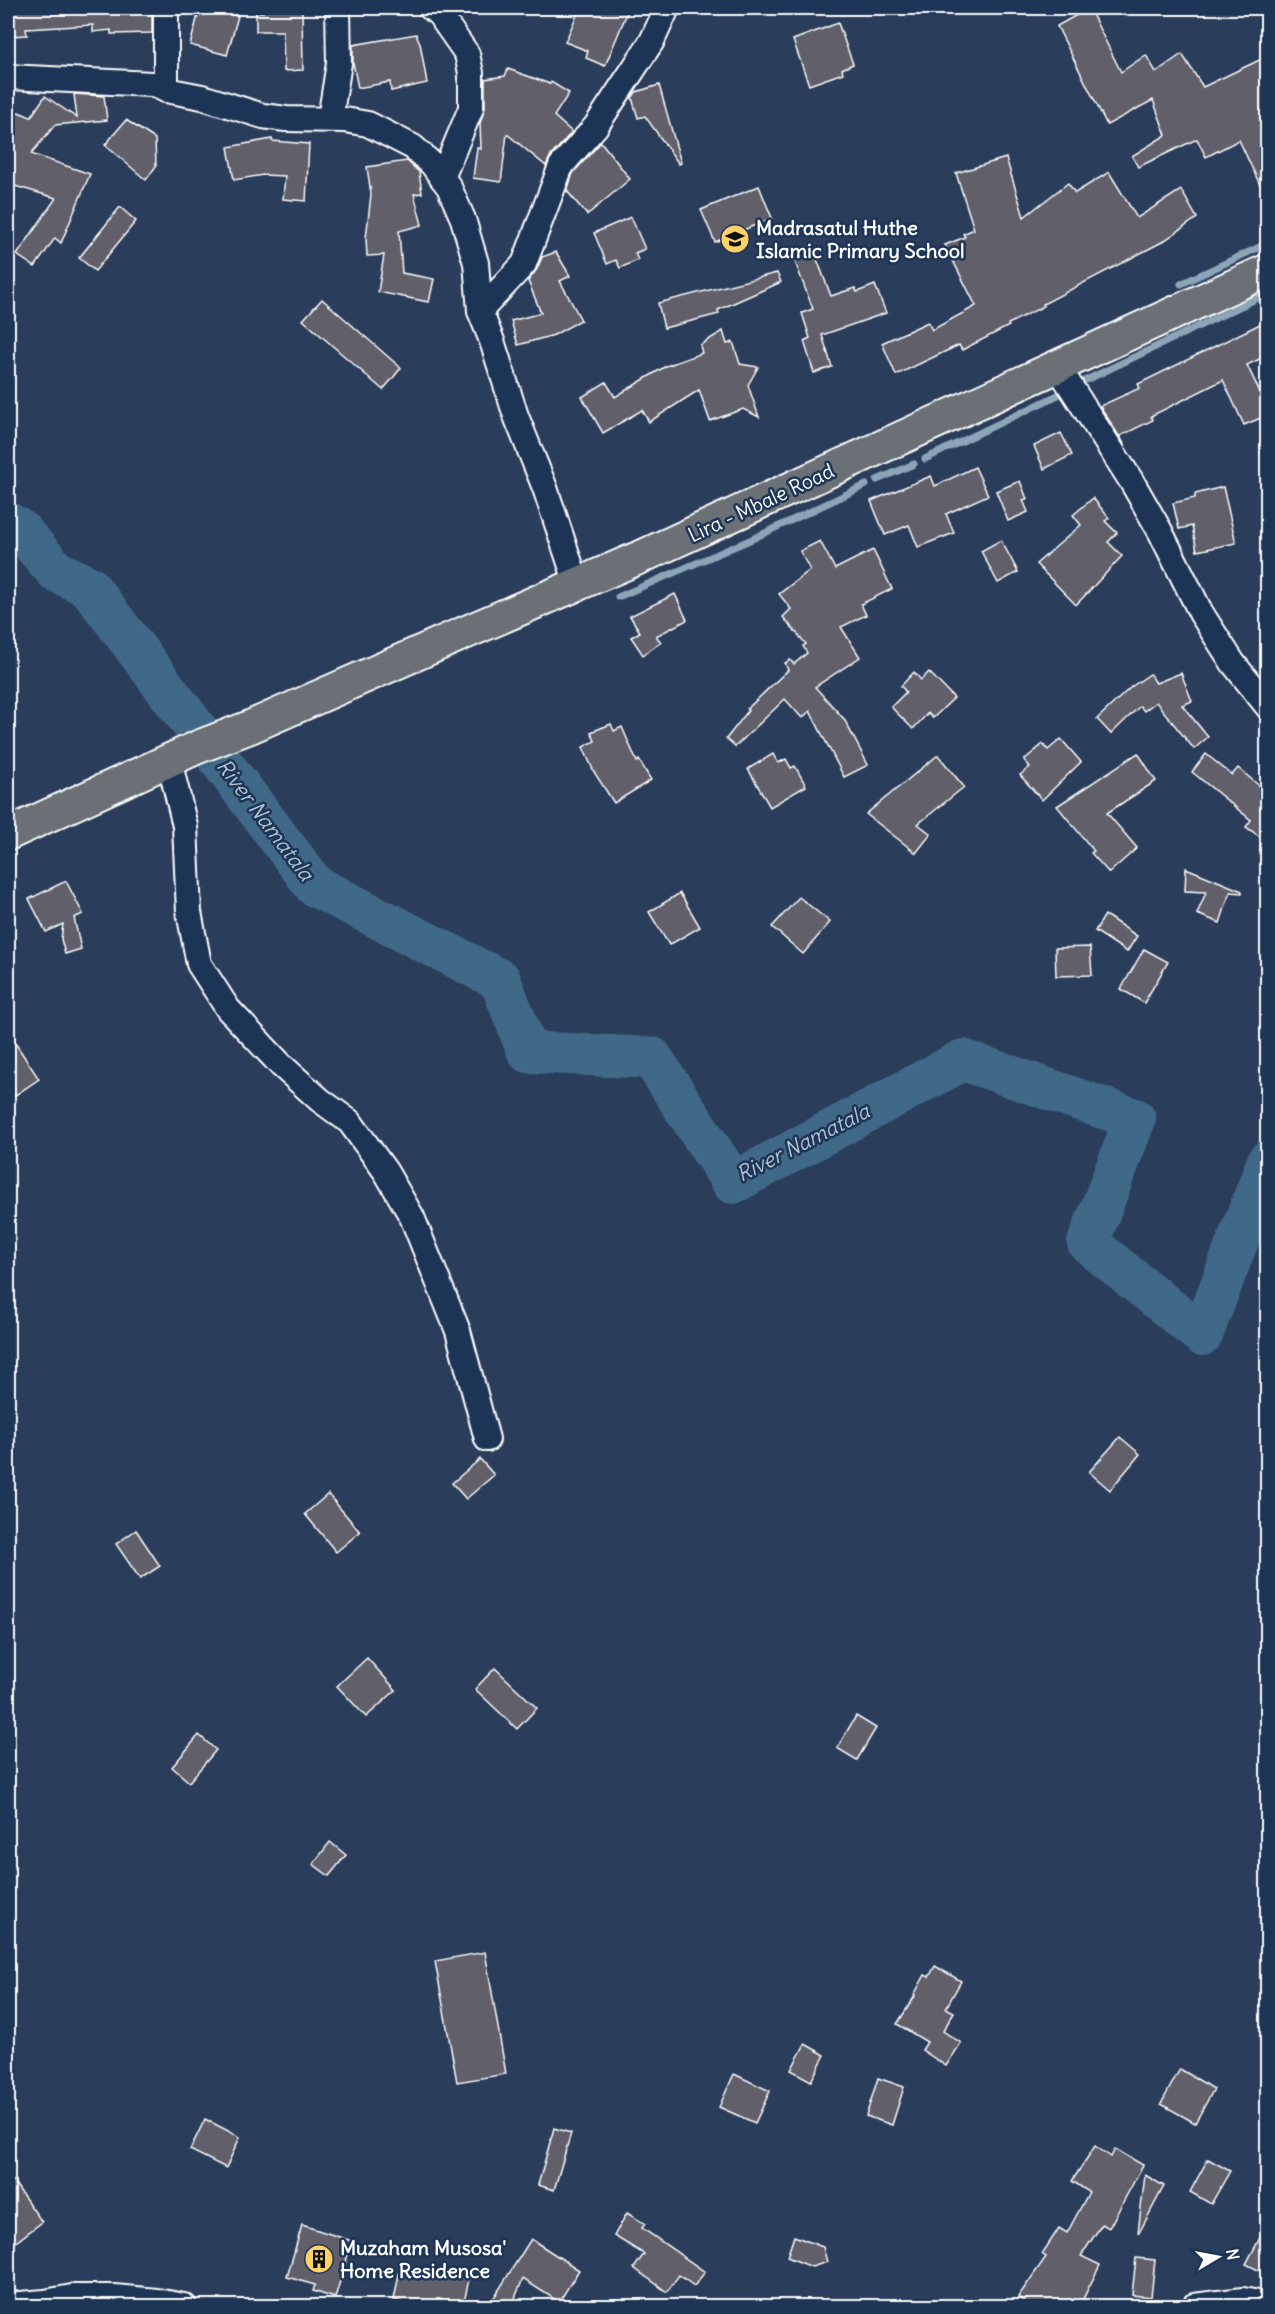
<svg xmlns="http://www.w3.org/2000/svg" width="1275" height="2314" font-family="Delius,sans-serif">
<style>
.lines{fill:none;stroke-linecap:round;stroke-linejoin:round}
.stream{stroke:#8ca5b8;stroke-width:7}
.river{stroke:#406988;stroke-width:42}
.building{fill:#605e6a;stroke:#fff;stroke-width:1.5}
.minor-casing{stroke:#fff;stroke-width:28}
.major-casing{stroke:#fff;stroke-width:36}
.minor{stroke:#1d3557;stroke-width:24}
.major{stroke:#6a7074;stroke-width:32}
.labels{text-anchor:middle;stroke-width:5;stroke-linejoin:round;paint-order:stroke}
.poi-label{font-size:20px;font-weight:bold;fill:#fff;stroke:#1d3557;text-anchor:start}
.street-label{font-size:20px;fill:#fff;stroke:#1d3557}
.water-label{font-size:21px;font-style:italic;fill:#b3c3cf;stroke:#1d3557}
</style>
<rect width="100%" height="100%" fill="#2a3d5b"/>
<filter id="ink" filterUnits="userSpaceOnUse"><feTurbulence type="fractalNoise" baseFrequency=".0167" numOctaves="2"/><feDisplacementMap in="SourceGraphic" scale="12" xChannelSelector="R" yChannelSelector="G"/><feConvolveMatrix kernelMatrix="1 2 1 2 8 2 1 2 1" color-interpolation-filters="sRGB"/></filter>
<g filter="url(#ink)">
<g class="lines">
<!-- stream -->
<g class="stream">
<polyline points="1181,284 1268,243"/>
<polyline points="1078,384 1268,293"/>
<polyline points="925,459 1058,395"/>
<polyline points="877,480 914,464"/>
<polyline points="618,597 752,539 866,485"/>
</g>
<!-- river -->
<polyline class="river" points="8,523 21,531 56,571 89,587 315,886 500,980 528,1052 652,1058 733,1183 963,1060 1135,1119 1088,1243 1202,1335 1268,1161"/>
</g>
<!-- building -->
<g class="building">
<polygon points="8,8 152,8 152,33 111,34 111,30 93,32 93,25 26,29 27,35 9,36"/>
<polygon points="200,8 238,16 227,55 190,45"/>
<polygon points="262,8 302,8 303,70 284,71 283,31 256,31 256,12 263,12"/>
<polygon points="580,8 629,8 605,66 586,58 588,51 565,42"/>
<polygon points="1089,8 1121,72 1146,55 1156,72 1182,54 1203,87 1268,56 1268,202 1239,140 1206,157 1197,139 1138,167 1132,156 1166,135 1153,100 1107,125 1057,26"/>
<polygon points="838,23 853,64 842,69 843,73 809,85 793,40"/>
<polygon points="416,34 420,43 427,83 391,91 390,82 358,88 353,63 353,45"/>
<polygon points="508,69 550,84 551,82 569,93 554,116 572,132 550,157 546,166 507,134 501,182 473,178 477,148 481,149 480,123 485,108 485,79 505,76"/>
<polygon points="659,85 681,163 679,164 645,116 638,118 632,98 636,92"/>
<polygon points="74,94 104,96 107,120 55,125 31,154 90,174 61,243 55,238 35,267 17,255 56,198 8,184 8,131 16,111 31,117 45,96 77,118"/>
<polygon points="126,120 155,139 156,166 146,180 105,145"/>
<polygon points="272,139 272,141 309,144 306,201 283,199 285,176 263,175 234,180 228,147"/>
<polygon points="601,142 630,179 587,215 567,191 573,173"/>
<polygon points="1006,158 1024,217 1068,183 1075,193 1109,172 1137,218 1181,190 1197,218 1162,242 1043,304 1044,306 1008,324 1009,326 962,350 959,345 896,375 882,343 928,322 932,330 976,306 945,245 965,237 963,234 974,229 956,173"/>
<polygon points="407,161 419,172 422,193 414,194 422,225 399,231 402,273 434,279 429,302 378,292 384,255 367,256 366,239 371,194 367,167"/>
<polygon points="759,186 772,218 715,242 701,210"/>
<polygon points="120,207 136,221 95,271 79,258"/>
<polygon points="631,217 645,249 635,253 638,260 620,268 616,260 607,264 594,233"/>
<polygon points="812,246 831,296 855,288 857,292 875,285 886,313 822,335 832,367 814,373 804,341 810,338 802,313 813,309 792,254"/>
<polygon points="556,252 570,276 560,281 581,320 554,335 518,345 511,321 541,313 528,281 537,269 542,257"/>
<polygon points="777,273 781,282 718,310 719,314 664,328 658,303"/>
<polygon points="322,299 401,368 383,390 303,320"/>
<polygon points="1262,323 1268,334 1268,355 1247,365 1268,409 1268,415 1244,425 1223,380 1151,416 1153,420 1120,436 1124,444 1100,406 1140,388 1138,384"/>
<polygon points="723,331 727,344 733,342 740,364 758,367 748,385 759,417 743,409 710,421 699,390 649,422 642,410 603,433 582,397 606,382 615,397 666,366 702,353 700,345"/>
<polygon points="1061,433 1072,455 1044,469 1034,446"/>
<polygon points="975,467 988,495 946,514 954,533 918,547 909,525 885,535 871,501 931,476 935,486"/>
<polygon points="1020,481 1027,499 1023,500 1028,512 1008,521 996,491"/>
<polygon points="1223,487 1236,543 1197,551 1192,526 1179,529 1173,503 1195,498 1195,494"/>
<polygon points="1093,498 1109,518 1105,521 1117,533 1108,542 1122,556 1076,605 1036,564 1081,525 1073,515"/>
<polygon points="1001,540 1018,572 998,583 981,551"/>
<polygon points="820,541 835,569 873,550 892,589 861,604 866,615 841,627 860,657 815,687 844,719 868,765 844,777 810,711 802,718 785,699 735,747 726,739 748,711 747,709 788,670 785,663 790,660 794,664 807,653 803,646 806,644 783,617 791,609 779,594 810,570 800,551"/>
<polygon points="675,594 687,620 656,636 661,642 643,655 631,637 640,632 630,616"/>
<polygon points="914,672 921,680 929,672 954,698 933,718 928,713 913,729 891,707 906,692 901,686"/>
<polygon points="1181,673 1192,701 1182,705 1208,737 1194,749 1156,702 1144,711 1140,706 1111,734 1097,719 1131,687 1150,674 1156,683"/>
<polygon points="611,724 614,731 622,727 637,762 639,760 651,780 614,803 594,772 583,747 595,741 591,732"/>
<polygon points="1061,739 1081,762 1042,800 1020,775 1030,767 1024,760 1043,744 1048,750"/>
<polygon points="1138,753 1156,781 1107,813 1137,848 1109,873 1091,853 1094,851 1057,806"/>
<polygon points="773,754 778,763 786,759 791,768 795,766 806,786 770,807 748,769"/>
<polygon points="1206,754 1232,775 1238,768 1268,793 1268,842 1246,827 1251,820 1192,772"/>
<polygon points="938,755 964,787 918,824 931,834 916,853 866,814"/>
<polygon points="1186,868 1242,891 1242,893 1230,892 1220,923 1197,914 1206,892 1185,891"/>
<polygon points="66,881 83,914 74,918 81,949 65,954 61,939 63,924 46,932 29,899"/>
<polygon points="680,893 700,927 669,945 649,912"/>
<polygon points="799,897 830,922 803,954 772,927"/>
<polygon points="1105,915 1137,936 1127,952 1095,931"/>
<polygon points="1090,947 1092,975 1056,976 1055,948"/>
<polygon points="1144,949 1168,962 1144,1003 1121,989"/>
<polygon points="8,1032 39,1079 8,1100"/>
<polygon points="1120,1437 1140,1454 1110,1490 1089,1472"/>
<polygon points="480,1459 494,1475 466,1499 452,1483"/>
<polygon points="328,1494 360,1532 336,1552 305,1514"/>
<polygon points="136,1530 160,1566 140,1579 116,1544"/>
<polygon points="367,1658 396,1690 366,1717 337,1686"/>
<polygon points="495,1668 537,1708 517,1729 475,1689"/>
<polygon points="856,1716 876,1728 857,1760 837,1748"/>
<polygon points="199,1735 216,1750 189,1782 172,1767"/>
<polygon points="330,1842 346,1855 329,1876 313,1864"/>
<polygon points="485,1952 506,2074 457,2082 435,1961"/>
<polygon points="935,1966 961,1981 946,2008 954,2012 943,2031 961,2043 946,2066 922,2050 927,2042 897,2024 915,1996 914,1995 925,1975 929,1977"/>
<polygon points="805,2044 825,2055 811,2081 791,2070"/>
<polygon points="1180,2069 1214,2089 1195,2123 1161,2104"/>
<polygon points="734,2074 770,2091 755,2123 719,2107"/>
<polygon points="878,2078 904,2087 892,2125 866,2116"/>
<polygon points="205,2119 240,2137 226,2168 190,2150"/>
<polygon points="554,2128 571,2133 554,2190 538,2185"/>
<polygon points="1095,2146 1111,2157 1115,2149 1143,2165 1109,2228 1102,2224 1081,2256 1100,2265 1079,2307 1032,2307 1018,2297 1046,2257 1042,2254 1059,2228 1067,2233 1089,2192 1072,2181"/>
<polygon points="1208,2159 1230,2171 1211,2204 1190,2192"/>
<polygon points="8,2174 42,2222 8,2248"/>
<polygon points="1145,2175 1164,2186 1139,2233 1138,2233"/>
<polygon points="627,2213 645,2224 642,2228 705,2272 694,2286 679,2275 667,2292 634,2268 644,2254 614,2236"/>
<polygon points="1268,2223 1268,2275 1246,2264"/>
<polygon points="302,2225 352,2241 335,2298 313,2291 315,2285 287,2277"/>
<polygon points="794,2236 823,2247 827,2262 812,2267 787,2257"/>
<polygon points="531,2239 579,2270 559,2302 523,2279 511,2307 488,2307"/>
<polygon points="1136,2258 1155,2260 1151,2297 1132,2295"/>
<polygon points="401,2264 469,2279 463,2307 422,2307 394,2300"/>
</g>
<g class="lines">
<!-- minor casing -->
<g class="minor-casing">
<g id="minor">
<polyline points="166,8 166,90"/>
<polyline points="431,8 439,14 467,54 471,73 471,108 442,178"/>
<polyline points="8,77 152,84 166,90 202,97 263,116 286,119 345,120 368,124 413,147 432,164 449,187 463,219 476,263 480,311 492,341 516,416 545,488 577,584"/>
<polyline points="330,119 339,63 338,8"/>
<polyline points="480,311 524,264 561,166 596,126 652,41 667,8"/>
<polyline points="1058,367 1132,482 1160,531 1201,613 1233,663 1268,707"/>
<polyline points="169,760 185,826 189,912 199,964 228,1009 282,1066 320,1100 350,1122 386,1172 412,1217 458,1331 487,1439"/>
<polyline points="8,2305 45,2302 72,2297 114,2297 157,2301 184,2306"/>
<polyline points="1194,2306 1243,2300 1268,2305"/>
</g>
</g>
<!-- major casing -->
<g class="major-casing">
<polyline id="major" points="8,834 198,747 250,727 441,643 643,556 1268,270"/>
</g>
<!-- minor -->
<use href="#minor" class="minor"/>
<!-- major -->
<use href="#major" class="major"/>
</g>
</g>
<!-- icons -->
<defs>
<g id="school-disc" transform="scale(1.5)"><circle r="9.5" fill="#ffd166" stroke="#1d3557"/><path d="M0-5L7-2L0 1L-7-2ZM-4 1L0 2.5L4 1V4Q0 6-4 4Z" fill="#111"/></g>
<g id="building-disc" transform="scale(1.5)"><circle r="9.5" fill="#ffd166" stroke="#1d3557"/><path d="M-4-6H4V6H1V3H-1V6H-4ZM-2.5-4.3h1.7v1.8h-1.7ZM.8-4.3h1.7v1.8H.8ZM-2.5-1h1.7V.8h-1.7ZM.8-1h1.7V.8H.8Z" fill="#111"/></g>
</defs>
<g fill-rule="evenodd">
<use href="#school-disc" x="735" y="239"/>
<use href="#building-disc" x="319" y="2259"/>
</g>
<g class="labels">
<!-- poi labels -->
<g class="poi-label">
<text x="756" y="235">Madrasatul Huthe<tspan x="756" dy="23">Islamic Primary School</tspan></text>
<text x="340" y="2255">Muzaham Musosa'<tspan x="340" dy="23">Home Residence</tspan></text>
</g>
<!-- street labels -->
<g class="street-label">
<text transform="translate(761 503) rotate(-25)" y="7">Lira - Mbale Road</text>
</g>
<!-- water labels -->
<g class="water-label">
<text transform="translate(265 820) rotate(53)" y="7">River Namatala</text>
<text transform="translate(803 1143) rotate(-27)" y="7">River Namatala</text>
</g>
</g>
<!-- margin -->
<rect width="1275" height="2314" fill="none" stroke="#1d3557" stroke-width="30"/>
<rect x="15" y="15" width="1245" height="2284" fill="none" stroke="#fff" stroke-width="2" filter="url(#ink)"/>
<!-- north arrow -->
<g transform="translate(1218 2257) rotate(80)" stroke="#1d3557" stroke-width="4.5" paint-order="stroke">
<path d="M0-4.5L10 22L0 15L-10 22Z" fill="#ffffff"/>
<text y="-9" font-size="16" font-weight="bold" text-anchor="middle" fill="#ffffff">N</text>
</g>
</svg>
